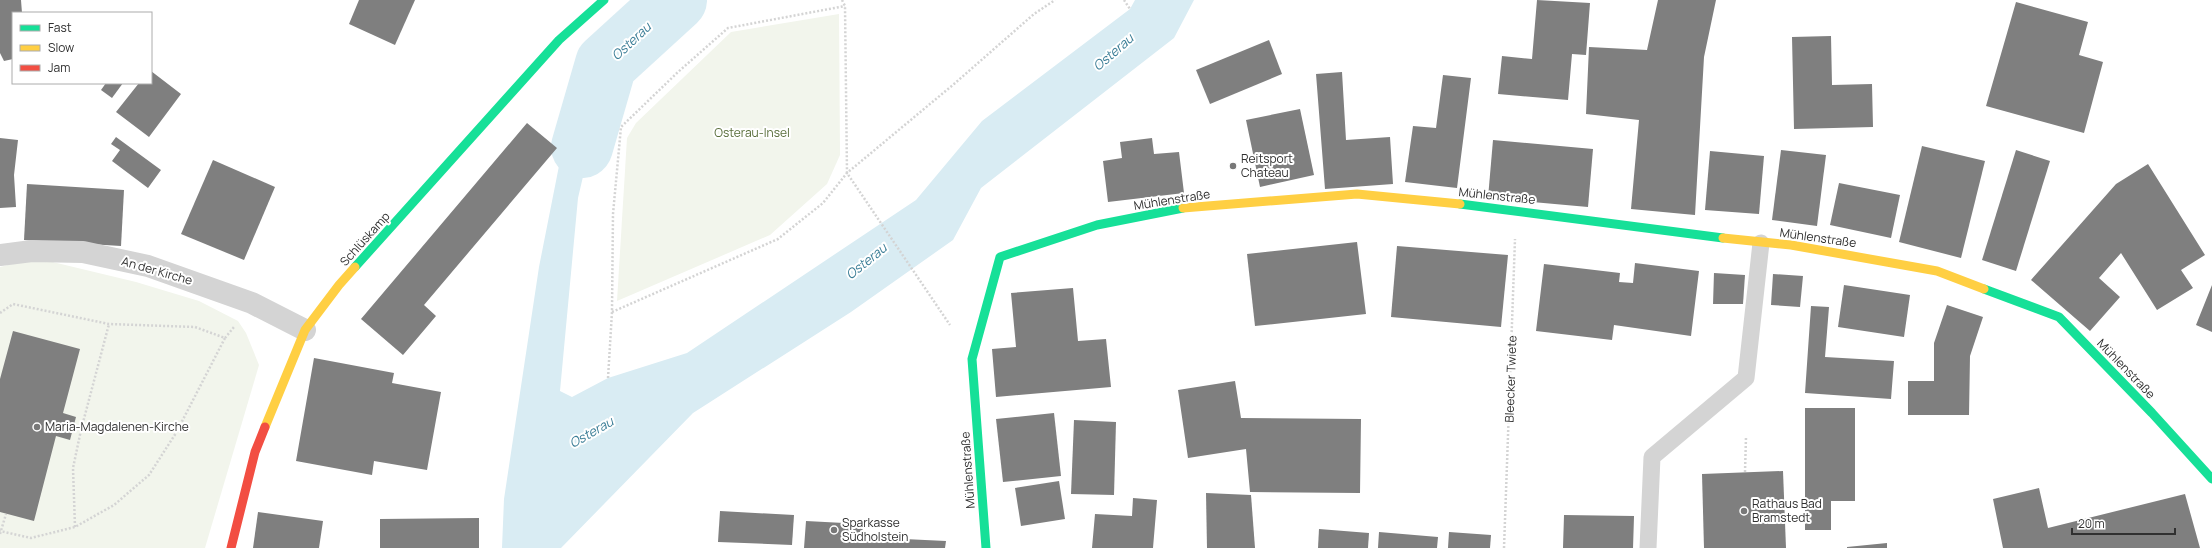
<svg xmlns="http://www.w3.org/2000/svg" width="2212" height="548" font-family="Manrope,sans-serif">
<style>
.green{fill:#f2f5ec}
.water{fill:#d9ecf3}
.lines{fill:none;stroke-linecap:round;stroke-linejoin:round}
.river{stroke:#d9ecf3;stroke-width:62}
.building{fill:#7f7f7f}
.path{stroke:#d4d4d4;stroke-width:2.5;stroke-dasharray:2 2;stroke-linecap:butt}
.lane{stroke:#d4d4d4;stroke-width:17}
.street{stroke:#d4d4d4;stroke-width:22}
.fast{stroke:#16e098;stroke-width:9}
.slow{stroke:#ffcf43;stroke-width:9}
.jam{stroke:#f24e42;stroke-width:9}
.poi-dot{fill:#787878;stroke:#fff;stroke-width:1.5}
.labels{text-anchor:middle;stroke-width:4;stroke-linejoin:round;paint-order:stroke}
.park-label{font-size:12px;fill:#596e3b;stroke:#fff}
.poi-label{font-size:12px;fill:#303030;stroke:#fff;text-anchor:start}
.street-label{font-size:12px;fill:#303030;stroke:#fff}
.water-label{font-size:13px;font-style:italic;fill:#3a7d96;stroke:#fff}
</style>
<rect width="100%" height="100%" fill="#fff"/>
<!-- green -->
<g class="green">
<polygon points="839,14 840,155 827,184 770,235 617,301 627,138 636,123 731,32"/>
<polygon points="36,258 136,282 199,301 238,321 246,333 259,365 205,548 0,548 0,267"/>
</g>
<!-- water -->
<polygon class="water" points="1135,0 1194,0 1174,38 981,188 953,240 851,312 693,413 561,548 502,548 504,499 539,267 574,90 594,62 623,71 596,121 578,198 560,391 572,397 608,378 687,353 916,200 982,121 1130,9"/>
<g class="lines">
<!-- river -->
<polyline class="river" points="582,147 606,64 676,0"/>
</g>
<!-- building -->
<g class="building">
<polygon points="0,0 21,0 22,13 13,13 13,59 4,61 0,53"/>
<polygon points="359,0 415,0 395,45 349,24"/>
<polygon points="1537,0 1590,3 1586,55 1572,54 1568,100 1498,94 1502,56 1532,59"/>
<polygon points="1658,0 1716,0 1704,57 1695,215 1631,209 1639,120 1586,114 1589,47 1647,50"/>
<polygon points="2016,2 2088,22 2079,55 2103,62 2084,133 1986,106"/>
<polygon points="1831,36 1832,85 1872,84 1873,127 1794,129 1792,37"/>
<polygon points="1269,40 1282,74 1210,104 1196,70"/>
<polygon points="151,71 181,94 149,137 116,112 139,83 151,83"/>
<polygon points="1342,72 1346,140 1390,137 1393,184 1325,189 1316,74"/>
<polygon points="1443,75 1471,78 1457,188 1405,182 1413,126 1436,128"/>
<polygon points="106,83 123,83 112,98 101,90"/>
<polygon points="1300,109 1314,175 1260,187 1246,120"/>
<polygon points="527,123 557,148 424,305 436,316 403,355 361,319"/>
<polygon points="116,137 161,170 148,188 112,161 120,150 111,144"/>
<polygon points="0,138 18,140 14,175 16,207 0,208"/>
<polygon points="1152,138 1154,154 1179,152 1184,193 1108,202 1103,161 1122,158 1120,142"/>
<polygon points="1493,140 1593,149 1588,207 1488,198"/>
<polygon points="1922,146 1985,161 1961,258 1899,242"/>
<polygon points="1781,150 1826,155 1817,226 1772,220"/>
<polygon points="2016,150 2050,161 2016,271 1982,260"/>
<polygon points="1710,151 1764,156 1759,214 1705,210"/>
<polygon points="213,160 275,187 244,260 181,234"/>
<polygon points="2148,164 2205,255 2181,270 2193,288 2157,310 2121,253 2099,278 2120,297 2090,331 2031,280 2116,184"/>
<polygon points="1839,183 1900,195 1891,238 1830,225"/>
<polygon points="27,184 124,190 121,246 24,240"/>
<polygon points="1357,242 1366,314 1255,326 1247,254"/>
<polygon points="1397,246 1508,255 1501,327 1391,317"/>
<polygon points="1635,263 1699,271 1691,336 1614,325 1612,340 1536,331 1544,264 1620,273 1619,282 1633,283"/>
<polygon points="1714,273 1745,275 1743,304 1713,304"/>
<polygon points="1773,274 1803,276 1800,307 1771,305"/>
<polygon points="1844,285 1910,295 1904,337 1838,327"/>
<polygon points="2212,285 2212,332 2196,325"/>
<polygon points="1073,288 1078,341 1106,339 1111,387 996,397 992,349 1016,347 1011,293"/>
<polygon points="1947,305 1983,317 1970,356 1969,415 1908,415 1908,381 1934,381 1934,343"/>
<polygon points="1811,306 1829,307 1825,357 1894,361 1891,399 1805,393"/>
<polygon points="13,331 80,349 63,413 76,417 70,440 56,436 34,521 0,512 0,379"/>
<polygon points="314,358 394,373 392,383 441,392 427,470 374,461 372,475 296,461"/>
<polygon points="1235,381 1241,418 1361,419 1360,493 1250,492 1246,449 1188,458 1178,390"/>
<polygon points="1805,408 1855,408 1855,501 1831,501 1831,530 1805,530"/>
<polygon points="1054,413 1061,476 1003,482 996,419"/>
<polygon points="1074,420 1116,422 1114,495 1071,494"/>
<polygon points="1783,471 1786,548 1704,548 1702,474"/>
<polygon points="1059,481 1065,519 1021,526 1015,488"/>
<polygon points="2039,488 2048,528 2185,494 2200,548 2003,548 1993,499"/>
<polygon points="1206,493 1251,495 1255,548 1207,548"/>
<polygon points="1133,498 1157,500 1153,548 1092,548 1095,514 1132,516"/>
<polygon points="720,511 794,515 792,545 718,542"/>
<polygon points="258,512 323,521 319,548 253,548"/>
<polygon points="1564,515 1634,516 1633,548 1563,548"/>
<polygon points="479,518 479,548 380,548 380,519"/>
<polygon points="806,521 863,524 862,537 946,541 945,548 804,548"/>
<polygon points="1319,529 1369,533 1368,548 1318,548"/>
<polygon points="1379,532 1438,537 1437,548 1378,548"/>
<polygon points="1449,532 1491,535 1490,548 1448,548"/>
<polygon points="1887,543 1887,548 1847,548 1847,547"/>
</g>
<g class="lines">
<!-- path -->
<g class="path">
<polyline points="842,0 845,6 847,173 950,325"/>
<polyline points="1124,0 1130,9"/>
<polyline points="612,312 778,239 823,203 847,173 954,84 1034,14 1055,0"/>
<polyline points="0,313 13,304 109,324 195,327 225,338 176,433 149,475 114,505 75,527 31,538 0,531"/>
<polyline points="225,338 234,327"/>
<polyline points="608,378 612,312 613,214 621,127 678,72 728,28 845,6"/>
<polyline points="1745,472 1746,437"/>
<polyline points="75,527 73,468 81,430 109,324"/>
<polyline points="0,534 6,514"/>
<polyline points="1504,548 1515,239"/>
</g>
<!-- lane -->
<polyline class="lane" points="1648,548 1652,457 1746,378 1761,243"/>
<!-- street -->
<polyline class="street" points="0,255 32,251 83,252 148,266 252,303 305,330"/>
<!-- fast -->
<g class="fast">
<polyline points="1460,204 1723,238"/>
<polyline points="355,267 559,40 604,0"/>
<polyline points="1984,289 2059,317 2152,413 2212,479"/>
<polyline points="986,548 972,359 1000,257 1097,225 1183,208"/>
</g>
<!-- slow -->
<g class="slow">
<polyline points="1183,208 1357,194 1460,204"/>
<polyline points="1723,238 1791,245 1937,271 1984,289"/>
<polyline points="265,427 305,330 339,285 355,267"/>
</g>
<!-- jam -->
<polyline class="jam" points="231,548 255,452 265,427"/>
</g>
<!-- markers -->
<g class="poi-dot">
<circle cx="1233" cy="166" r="4"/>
<circle cx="37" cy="427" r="4"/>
<circle cx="1744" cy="511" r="4"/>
<circle cx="834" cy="530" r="4"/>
</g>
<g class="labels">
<!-- park labels -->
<g class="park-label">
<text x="752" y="137">Osterau-Insel</text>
</g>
<!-- poi labels -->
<g class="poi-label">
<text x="1241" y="163">Reitsport<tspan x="1241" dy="14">Chateau</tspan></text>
<text x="45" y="431">Maria-Magdalenen-Kirche</text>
<text x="1752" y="508">Rathaus Bad<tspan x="1752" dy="14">Bramstedt</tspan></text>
<text x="842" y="527">Sparkasse<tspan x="842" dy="14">Südholstein</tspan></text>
</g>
<!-- street labels -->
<g class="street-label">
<text transform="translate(1497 196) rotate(6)" y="4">Mühlenstraße</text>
<text transform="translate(1172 200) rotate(-9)" y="4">Mühlenstraße</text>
<text transform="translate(1818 238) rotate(8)" y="4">Mühlenstraße</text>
<text transform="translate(365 239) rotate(-48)" y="4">Schlüskamp</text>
<text transform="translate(157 271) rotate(16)" y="4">An der Kirche</text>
<text transform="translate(2126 369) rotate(46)" y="4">Mühlenstraße</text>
<text transform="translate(1511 379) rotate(-88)" y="4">Bleecker Twiete</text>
<text transform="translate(968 470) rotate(-94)" y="4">Mühlenstraße</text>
</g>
<!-- water labels -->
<g class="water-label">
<text transform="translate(631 41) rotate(-43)" y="5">Osterau</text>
<text transform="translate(1113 52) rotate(-41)" y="5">Osterau</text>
<text transform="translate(866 261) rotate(-39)" y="5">Osterau</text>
<text transform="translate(591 432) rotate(-30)" y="5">Osterau</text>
</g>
</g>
<!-- legend -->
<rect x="12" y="12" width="140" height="72" fill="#ffffff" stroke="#acacac"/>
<rect x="20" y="25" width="20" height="6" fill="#16e098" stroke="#acacac"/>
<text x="48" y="32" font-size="12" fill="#303030">Fast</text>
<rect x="20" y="45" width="20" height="6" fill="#ffcf43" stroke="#acacac"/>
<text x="48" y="52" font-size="12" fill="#303030">Slow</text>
<rect x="20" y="65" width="20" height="6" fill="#f24e42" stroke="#acacac"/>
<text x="48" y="72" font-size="12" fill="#303030">Jam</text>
<!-- scale -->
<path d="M2072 528v6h103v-6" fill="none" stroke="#303030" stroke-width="2"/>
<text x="2078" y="528" font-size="12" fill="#303030" stroke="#ffffff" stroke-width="3" paint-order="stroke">20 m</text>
</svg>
